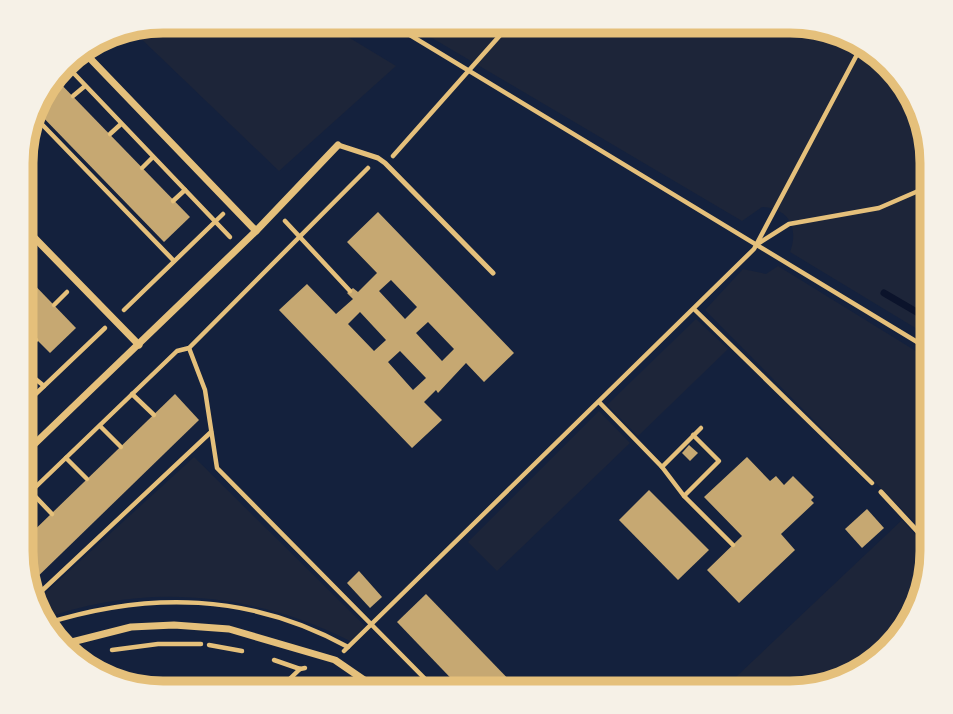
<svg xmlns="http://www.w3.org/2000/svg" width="953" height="714" font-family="'Libre Baskerville',serif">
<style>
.green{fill:#1d2539}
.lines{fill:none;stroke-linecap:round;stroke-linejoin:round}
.stream{stroke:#0b132b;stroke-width:7}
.building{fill:#c6a872;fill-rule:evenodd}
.path{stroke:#e5c07b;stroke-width:4.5}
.service{stroke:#e5c07b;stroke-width:5}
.minor{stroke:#e5c07b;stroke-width:7}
.rim{fill:none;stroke:#e5c07b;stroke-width:9}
</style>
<rect width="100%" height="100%" fill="#14213d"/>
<!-- green -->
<g class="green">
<path d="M799,21l84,35 35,44 14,62v176l-142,-86c9,-24 -1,-44 -28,-45l-20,14 -332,-196z"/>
<polygon points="330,26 396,66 279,171 131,29"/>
<polygon points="778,266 932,361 932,540 705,310 743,269 766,274"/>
<polygon points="696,319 728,349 638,436 607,405"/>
<polygon points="599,411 630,443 497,571 468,542"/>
<path d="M194,457l171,169 -15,15c-97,-49 -207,-59 -310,-21l-7,-16z"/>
<path d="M902,520l30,33v8c-8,19 -25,71 -36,84 -46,50 -115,48 -177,48z"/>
</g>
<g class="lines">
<!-- stream -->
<polyline class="stream" points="884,293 932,321"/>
</g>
<!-- building -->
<g class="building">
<polygon points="53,76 190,217 164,242 34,108 40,92"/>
<path d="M378,212l136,141 -30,29 -18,-19 -28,30 -2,-3 -12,12 18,18 -30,28 -133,-138 28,-26 29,30 17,-15 -6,-6 6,-5 5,4 19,-19 -30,-31zM391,280l26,27 -12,12 -26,-28zM360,312l26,28 -12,11 -26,-27zM428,322l26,27 -12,12 -26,-28zM400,351l26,27 -13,12 -25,-28z"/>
<polygon points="22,272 76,328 50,353 22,325"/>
<polygon points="175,394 199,420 28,586 21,561 21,543"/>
<polygon points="689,445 698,453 690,461 682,453"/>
<polygon points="747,457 770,481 776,476 784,485 793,476 814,497 811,500 814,503 781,534 795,550 739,603 707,570 742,536 704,497"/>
<polygon points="649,490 709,550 678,580 619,520"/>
<polygon points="867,509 884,528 862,548 845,529"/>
<polygon points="359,571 382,597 370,608 347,583"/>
<polygon points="426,594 522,693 465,693 419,645 397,622"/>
</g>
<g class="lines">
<!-- path -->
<g class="path">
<polyline points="395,26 932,351"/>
<polyline points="64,63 230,237"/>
<polyline points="73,96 85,86"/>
<polyline points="32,114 174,261"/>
<polyline points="110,134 121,124"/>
<polyline points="393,156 510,24"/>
<polyline points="142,168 153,157"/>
<polyline points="173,201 185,190"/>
<polyline points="285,221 350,291"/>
<polyline points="759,243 789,224 879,208 932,185"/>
<polyline points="22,269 34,258"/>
<polyline points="54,305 67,292"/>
<polyline points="124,310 223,214"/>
<polyline points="695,310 872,483"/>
<polyline points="189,348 205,390 217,468 439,693"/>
<polyline points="22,355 36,340"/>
<polyline points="22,368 44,386"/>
<polyline points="132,394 154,415"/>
<polyline points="599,402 662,467 701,428"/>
<polyline points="22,407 105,328"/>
<polyline points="100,426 121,447"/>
<polyline points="66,458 87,479"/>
<polyline points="662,467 684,496 733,545"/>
<polyline points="31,492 52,514"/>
<polyline points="684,496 719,461 693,435"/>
<polyline points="21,501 177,351 189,348 368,168"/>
<polyline points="32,600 211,432"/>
<path d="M44,624c105,-33 206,-31 304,23"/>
<polyline points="209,645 242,651"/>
<polyline points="112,650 158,644 201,644"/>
<polyline points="344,651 754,249 861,47"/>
<polyline points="274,660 300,669 305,668"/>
<polyline points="180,693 199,686 216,693"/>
<polyline points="275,693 300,669"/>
</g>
<!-- service -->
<g class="service">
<polyline points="338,145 378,158 385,163 493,273"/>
<polyline points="881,492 932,547"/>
</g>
<!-- minor -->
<g class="minor">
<polyline points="81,49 256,231"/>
<polyline points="22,225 139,345"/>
<polyline points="22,456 256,231 338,145"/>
<polyline points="60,645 131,627 174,625 229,629 335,660 383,693"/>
</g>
</g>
<!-- crop -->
<path d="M0 0H953V714H0ZM163 33H790A130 130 0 0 1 920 163V551A130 130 0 0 1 790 681H163A130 130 0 0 1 33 551V163A130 130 0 0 1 163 33Z" fill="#f6f1e7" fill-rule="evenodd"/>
<path class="rim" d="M163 33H790A130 130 0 0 1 920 163V551A130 130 0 0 1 790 681H163A130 130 0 0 1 33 551V163A130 130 0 0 1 163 33Z"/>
</svg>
